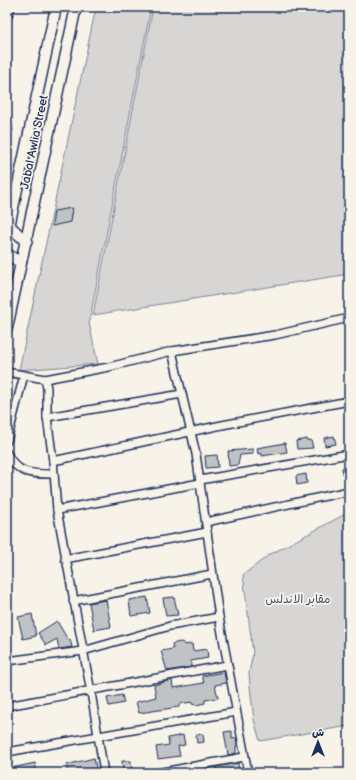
<svg xmlns="http://www.w3.org/2000/svg" width="356" height="780" font-family="'Balsamiq Sans','Playpen Sans Arabic',sans-serif">
<style>
.green{fill:#d7d6d4;stroke:#798299}
.building{fill:#c0c3c5;stroke:#1b2f5e}
.lines{fill:none;stroke-linecap:round;stroke-linejoin:round}
.minor-casing{stroke:#1b2f5e;stroke-width:10}
.highway-casing{stroke:#1b2f5e;stroke-width:13}
.minor{stroke:#f7f3e8;stroke-width:7}
.highway{stroke:#f7f3e8;stroke-width:10}
.labels{text-anchor:middle;stroke-width:3.5;stroke-linejoin:round;paint-order:stroke}
.street-label{font-size:12px;fill:#1b2f5e;stroke:#f7f3e8}
.park-label{font-size:12px;fill:#415076;stroke:#f7f3e8}
</style>
<rect width="100%" height="100%" fill="#f7f3e8"/>
<filter id="ink" filterUnits="userSpaceOnUse"><feTurbulence type="fractalNoise" baseFrequency=".025" numOctaves="2"/><feDisplacementMap in="SourceGraphic" scale="8" xChannelSelector="R" yChannelSelector="G"/><feConvolveMatrix kernelMatrix="1 2 1 2 8 2 1 2 1" color-interpolation-filters="sRGB"/></filter>
<g filter="url(#ink)">
<!-- green -->
<g class="green">
<polygon points="96,7 151,7 89,323 98,364 19,370"/>
<polygon points="153,7 349,7 349,274 93,315"/>
<polygon points="349,512 349,726 260,741 254,720 250,687 249,673 253,653 243,575 269,555"/>
</g>
<!-- building -->
<g class="building">
<polygon points="7,113 10,113 13,131 7,132"/>
<polygon points="72,208 70,222 52,226 54,211"/>
<polygon points="334,436 336,444 325,446 324,438"/>
<polygon points="307,439 308,441 311,440 313,448 297,449 296,441"/>
<polygon points="285,443 287,452 262,456 262,453 258,454 257,448"/>
<polygon points="253,449 253,454 240,455 238,465 229,466 228,451"/>
<polygon points="217,455 218,467 206,468 205,456"/>
<polygon points="349,467 349,474 343,474 342,468"/>
<polygon points="306,474 307,483 297,485 296,476"/>
<polygon points="147,597 150,613 131,616 129,600"/>
<polygon points="174,597 178,615 166,616 163,598"/>
<polygon points="106,600 111,627 94,630 89,603"/>
<polygon points="32,614 36,636 23,639 18,617"/>
<polygon points="57,621 68,640 70,639 72,647 59,649 57,639 46,645 38,633"/>
<polygon points="180,642 184,643 184,645 192,644 193,651 207,649 208,658 191,661 191,667 167,671 161,651 173,649 172,644"/>
<polygon points="224,672 226,683 215,685 218,698 205,700 205,703 196,705 192,704 192,702 179,704 179,707 139,713 136,702 156,697 154,685 172,680 173,688 204,683 202,676"/>
<polygon points="122,695 124,703 109,706 107,698"/>
<polygon points="232,731 232,739 236,738 237,746 236,746 236,753 228,755 224,732"/>
<polygon points="203,734 204,742 197,743 196,735"/>
<polygon points="183,735 185,745 178,746 180,756 158,759 156,747 169,745 168,738"/>
<polygon points="94,758 97,773 68,773 66,765"/>
<polygon points="122,761 131,761 132,769 123,770"/>
<polygon points="35,763 37,773 7,773 7,769"/>
<polygon points="238,763 239,773 217,773 216,767"/>
</g>
<g class="lines">
<!-- minor casing -->
<g class="minor-casing">
<g id="minor">
<polyline points="7,18 11,7"/>
<polyline points="172,351 196,454 219,617 248,773"/>
<polyline points="7,372 45,379 109,367 172,351 275,335 349,318"/>
<polyline points="45,379 47,388 47,417 53,461 57,510 91,692 104,773"/>
<polyline points="47,417 182,394"/>
<polyline points="7,441 24,375"/>
<path d="M7,453c10,22 26,21 47,21"/>
<polyline points="53,461 222,425 349,401"/>
<polyline points="200,480 349,454"/>
<polyline points="57,510 200,483"/>
<polyline points="206,522 349,491"/>
<polyline points="65,559 207,532"/>
<polyline points="73,601 212,574"/>
<polyline points="7,661 83,651 170,626 219,617"/>
<polyline points="7,706 227,665"/>
<polyline points="7,752 236,712"/>
<polyline points="157,773 244,757"/>
</g>
</g>
<!-- highway casing -->
<g class="highway-casing">
<g id="highway">
<polyline points="9,225 20,236 27,240"/>
<polyline points="7,236 56,7"/>
<polyline points="7,254 21,263"/>
<polyline points="7,328 76,7"/>
</g>
</g>
<!-- minor -->
<use href="#minor" class="minor"/>
<!-- highway -->
<use href="#highway" class="highway"/>
</g>
</g>
<g class="labels">
<!-- street labels -->
<g class="street-label">
<text transform="translate(34 142) rotate(-78)" y="4">Jabal Awlia Street</text>
</g>
<!-- park labels -->
<g class="park-label">
<text x="298" y="603">مقابر الاندلس</text>
</g>
</g>
<!-- margin -->
<rect width="356" height="780" fill="none" stroke="#f7f3e8" stroke-width="24"/>
<rect x="12" y="12" width="332" height="756" fill="none" stroke="#1b2f5e" stroke-width="1.5" filter="url(#ink)"/>
<!-- north arrow -->
<g transform="translate(318 742)" stroke="#f7f3e8" stroke-width="3" paint-order="stroke">
<path d="M0-3L7 15L0 10L-7 15Z" fill="#1b2f5e"/>
<text y="-6" font-size="11" font-weight="bold" text-anchor="middle" fill="#1b2f5e">ش</text>
</g>
</svg>
